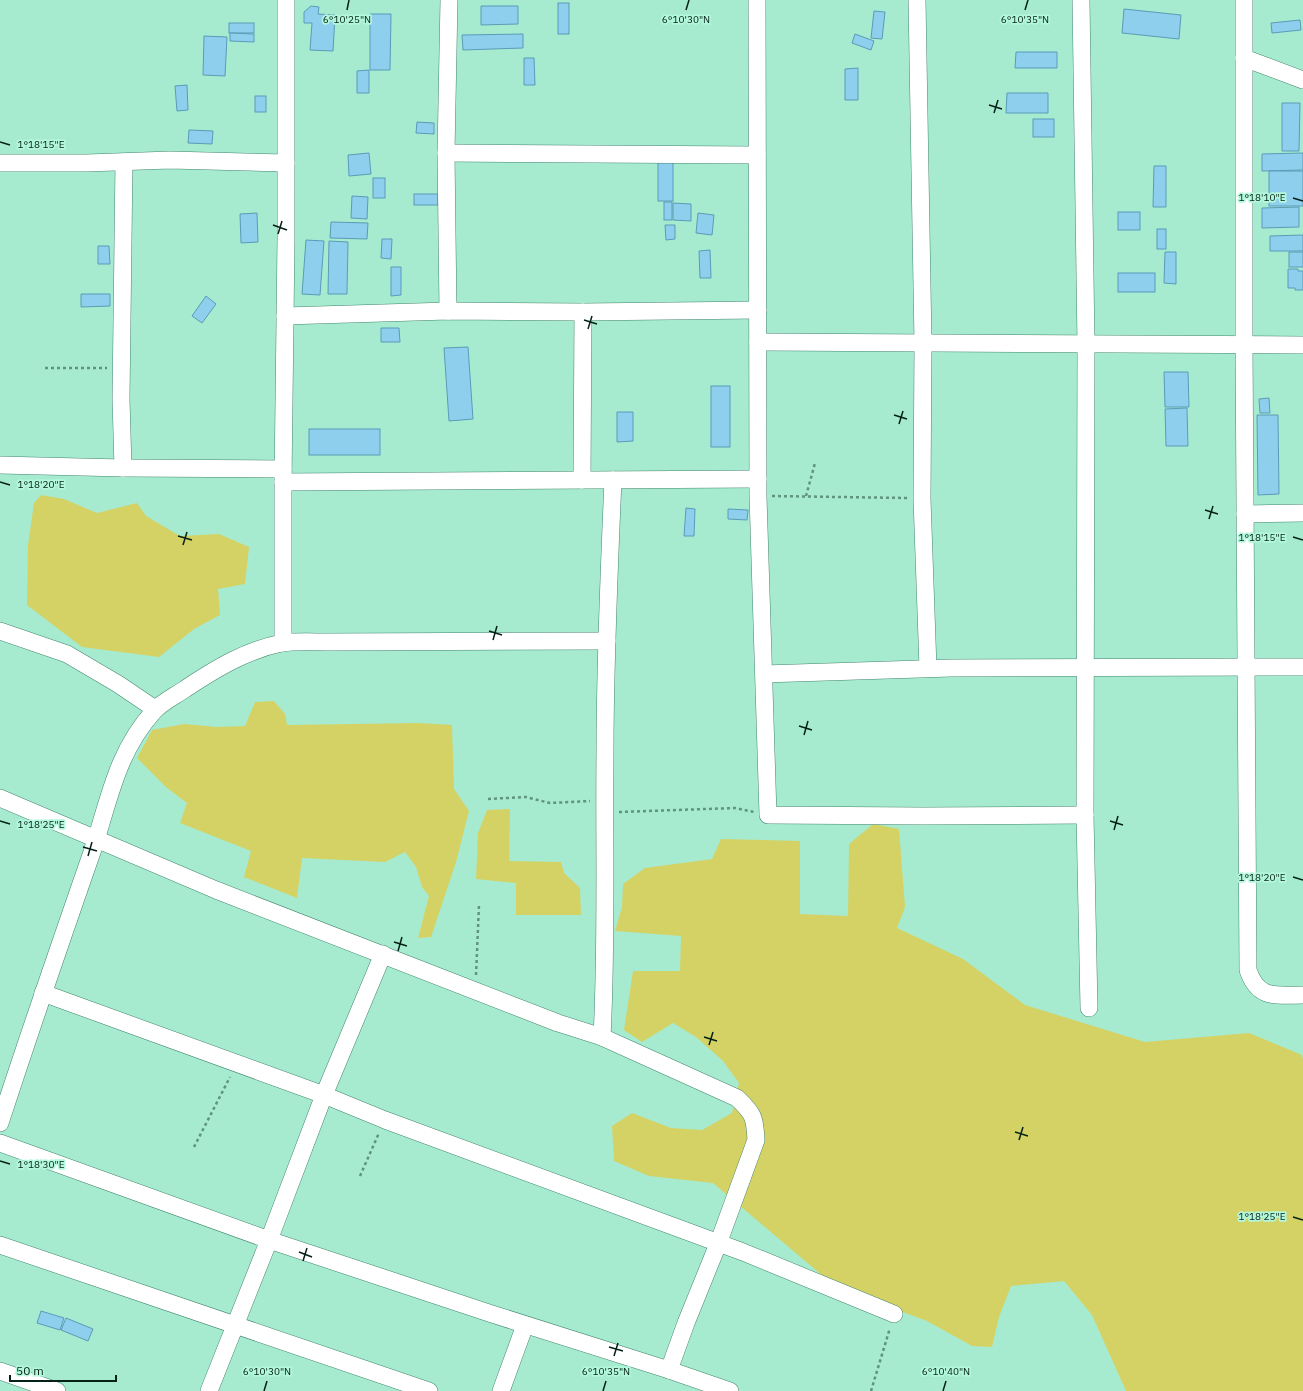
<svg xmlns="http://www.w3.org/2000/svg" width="1303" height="1391" font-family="'IBM Plex Sans',sans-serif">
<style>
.green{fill:#d4d265}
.building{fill:#8dcfec;stroke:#5b9bb7}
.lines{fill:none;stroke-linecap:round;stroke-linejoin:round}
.minor-casing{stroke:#44866f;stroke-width:18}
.path{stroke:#609380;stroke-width:2.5;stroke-dasharray:3 3;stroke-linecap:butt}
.minor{stroke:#fff;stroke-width:17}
.ticks{fill:none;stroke:#052118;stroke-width:1.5}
.ticks-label{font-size:10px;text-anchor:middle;fill:#052118;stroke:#b3f8dd;stroke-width:3.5;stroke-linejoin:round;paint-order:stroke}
</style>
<rect width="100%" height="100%" fill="#a6ebd0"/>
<!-- green -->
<g class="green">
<polygon points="41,495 64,499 97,513 137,503 146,516 180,536 219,534 249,547 245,584 218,589 220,615 194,629 159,657 82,647 27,605 28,545 34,503"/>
<polygon points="274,701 285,714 287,725 418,723 452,725 454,789 469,811 456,862 431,937 418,938 429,896 422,887 416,867 405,852 385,862 302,858 297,898 244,877 251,851 180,823 187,803 167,788 137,758 152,730 184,724 217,727 245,726 255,702"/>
<polygon points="510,809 509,861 561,862 564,873 580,888 581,915 516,915 516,883 476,879 478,833 487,810"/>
<polygon points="873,824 899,829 905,907 897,928 963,959 1025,1005 1145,1042 1249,1033 1302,1055 1303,1059 1303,1391 1126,1391 1092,1315 1064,1281 1011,1286 999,1317 992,1347 972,1346 927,1321 837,1288 713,1183 649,1176 614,1161 612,1126 632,1113 671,1128 702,1130 732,1113 739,1083 723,1061 696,1037 673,1023 642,1042 624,1030 633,971 680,971 681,936 615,931 622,907 623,884 645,868 712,859 721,839 800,841 800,914 848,916 849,844"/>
</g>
<!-- building -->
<g class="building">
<rect x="558" y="3" width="11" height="31"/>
<polygon points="311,6 319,7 318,14 335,15 333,51 310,50 312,23 304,23 304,12"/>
<polygon points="481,6 518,6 518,24 481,25"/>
<polygon points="1124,9 1181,15 1179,39 1122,33"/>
<polygon points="874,11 885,12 882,39 871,38"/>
<polygon points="370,14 391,14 390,70 370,70"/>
<polygon points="1300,20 1301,30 1272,33 1271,23"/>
<rect x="229" y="23" width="25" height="10"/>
<polygon points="230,33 254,34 254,42 230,41"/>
<polygon points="523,34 523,48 463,50 462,35"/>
<polygon points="855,34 874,41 871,50 852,43"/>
<polygon points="204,36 227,37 225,76 203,75"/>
<polygon points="1016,52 1057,52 1057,68 1015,68"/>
<polygon points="524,58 534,58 535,85 524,85"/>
<polygon points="858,68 858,100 845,100 845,69"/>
<polygon points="369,70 369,93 357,93 357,71"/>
<polygon points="187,85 188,110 177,111 175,86"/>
<polygon points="1007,93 1048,93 1048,113 1006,113"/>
<rect x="255" y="96" width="11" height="16"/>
<polygon points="1282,103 1300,103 1299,151 1282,151"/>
<rect x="1033" y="119" width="21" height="18"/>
<polygon points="417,122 434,123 434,134 416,133"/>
<polygon points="189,130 213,131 212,144 188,143"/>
<polygon points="369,153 371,174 349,176 348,155"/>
<polygon points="1303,153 1303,170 1262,171 1262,154"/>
<rect x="658" y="162" width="15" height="39"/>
<polygon points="1154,166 1166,166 1166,207 1153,207"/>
<rect x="1269" y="171" width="34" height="35"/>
<rect x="373" y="178" width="12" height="20"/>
<rect x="414" y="194" width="24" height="11"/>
<polygon points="352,196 368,197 367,219 351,218"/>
<rect x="664" y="202" width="8" height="18"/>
<polygon points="673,203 691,204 691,221 673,220"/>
<polygon points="1299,207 1299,227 1262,228 1262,208"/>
<rect x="1118" y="212" width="22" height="18"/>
<polygon points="257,213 258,242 241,243 240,214"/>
<polygon points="698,213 714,215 712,235 696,233"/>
<polygon points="331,222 368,223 367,239 330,238"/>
<polygon points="665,225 675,225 675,239 666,240"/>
<rect x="1157" y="229" width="9" height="20"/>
<polygon points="1303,235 1303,251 1270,251 1270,236"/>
<polygon points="382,239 392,239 391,259 381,258"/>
<polygon points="306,240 324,241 320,295 302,294"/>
<polygon points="329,241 348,242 347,294 328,294"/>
<polygon points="98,246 109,246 110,264 98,264"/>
<polygon points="710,250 711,278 700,278 699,251"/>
<polygon points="1165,252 1176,252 1176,284 1164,283"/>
<rect x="1289" y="252" width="14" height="15"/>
<polygon points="391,267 401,267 401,295 391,296"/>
<polygon points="1288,269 1298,269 1298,271 1303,271 1303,290 1295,290 1295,288 1288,288"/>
<rect x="1118" y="273" width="37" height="19"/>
<polygon points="81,294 110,294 110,306 81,307"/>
<polygon points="206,296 216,304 202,323 192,316"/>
<polygon points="381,328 399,328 400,342 381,342"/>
<polygon points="468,347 473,419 449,421 444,348"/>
<polygon points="1164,372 1188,372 1189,407 1165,407"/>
<rect x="711" y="386" width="19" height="61"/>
<polygon points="1269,398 1270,413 1260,413 1259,399"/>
<polygon points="1187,408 1188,446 1166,446 1165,409"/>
<polygon points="617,412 633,412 633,441 617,442"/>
<polygon points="1257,415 1278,415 1279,494 1258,495"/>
<rect x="309" y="429" width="71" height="26"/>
<polygon points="686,508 695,509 694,536 684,536"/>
<polygon points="728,509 748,510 747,520 728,519"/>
<polygon points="41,1311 64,1318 60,1330 37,1323"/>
<polygon points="66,1318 93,1329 88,1341 61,1330"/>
</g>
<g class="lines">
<!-- minor casing -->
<g class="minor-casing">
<g id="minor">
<polyline points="757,0 758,496 768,815 923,816 1085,815"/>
<polyline points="917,0 923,343 922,499 928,668"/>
<polyline points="1081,0 1086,345 1085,815 1089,1008"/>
<path d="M1244,0v345l4,625c10,30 28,25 55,25"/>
<polyline points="1244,58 1303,80"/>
<polyline points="446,153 757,155"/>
<polyline points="0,163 87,163 170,160 286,163"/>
<polyline points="448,311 446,153 449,0"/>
<polyline points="285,316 448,311 583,312 758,310"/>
<polyline points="758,342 1303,345"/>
<polyline points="0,465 123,468 283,469"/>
<polyline points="123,468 121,399 124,162"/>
<polyline points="582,480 583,312"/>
<polyline points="283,482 758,479"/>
<polyline points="1245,514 1303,513"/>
<polyline points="0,631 67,654 118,684 155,709"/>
<polyline points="283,643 283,482 286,239 286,0"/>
<polyline points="764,674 951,668 1303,667"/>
<path d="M0,798l216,92 342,133 44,14 135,61c16,15 18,19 19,42l-38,104 -32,79 -17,47"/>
<polyline points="43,993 324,1095 385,1120 743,1252 894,1314"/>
<path d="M602,1037c5,-95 2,-190 3,-285 0,-90 4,-181 8,-272"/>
<path d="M0,1123c29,-89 60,-179 91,-268 18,-52 24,-101 63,-144 8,-9 21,-15 31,-22 30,-20 61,-39 97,-46 14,-2 30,-1 45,-1l280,-1"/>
<polyline points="0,1143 269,1240 492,1314 669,1370 730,1391"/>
<polyline points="0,1245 429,1391"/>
<polyline points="0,1371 57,1391"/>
<polyline points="209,1391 269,1240 324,1095 383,954"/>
<polyline points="501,1391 525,1325"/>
</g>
</g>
<!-- path -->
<g class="path">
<polyline points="45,368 107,368"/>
<polyline points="772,496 907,498"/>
<polyline points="806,496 815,463"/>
<polyline points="488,799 526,797 550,803 590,801"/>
<polyline points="619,812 735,808 754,812"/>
<polyline points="476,975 479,905"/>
<polyline points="194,1147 230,1077"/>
<polyline points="360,1176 379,1133"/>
<polyline points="871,1391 890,1328"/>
</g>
<!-- minor -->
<use href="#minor" class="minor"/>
</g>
<!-- ticks -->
<path class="ticks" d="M347,10l2,-10M686,10l3,-10M1025,10l3,-10M989,105l13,4M994,113l4,-13M0,142l10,3M1293,198l10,3M273,225l14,5M278,234l4,-13M584,320l13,4M588,329l4,-13M894,415l13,4M899,424l4,-13M0,482l10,3M1205,510l13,4M1209,519l4,-13M178,536l14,4M1293,537l10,3M183,545l4,-13M489,631l13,4M493,640l4,-14M799,726l13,4M804,735l4,-14M0,821l10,3M1110,821l13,4M1114,830l4,-14M83,847l14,4M88,856l4,-14M1293,877l10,3M394,942l13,4M398,951l4,-14M704,1037l13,4M709,1045l4,-13M1015,1132l13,4M1019,1140l4,-13M0,1161l10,3M1293,1217l10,3M299,1252l13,5M303,1261l4,-13M609,1347l14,4M614,1356l4,-13M264,1391l3,-10M603,1391l3,-10M943,1391l3,-10"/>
<g class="ticks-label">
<text x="347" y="23">6°10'25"N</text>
<text x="686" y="23">6°10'30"N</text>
<text x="1025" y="23">6°10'35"N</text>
<text x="41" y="148">1°18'15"E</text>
<text x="1262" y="201">1°18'10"E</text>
<text x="41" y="488">1°18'20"E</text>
<text x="1262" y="541">1°18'15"E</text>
<text x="41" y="828">1°18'25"E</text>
<text x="1262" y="881">1°18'20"E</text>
<text x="41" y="1168">1°18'30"E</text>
<text x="1262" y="1220">1°18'25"E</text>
<text x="267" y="1375">6°10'30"N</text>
<text x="606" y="1375">6°10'35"N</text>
<text x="946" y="1375">6°10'40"N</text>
</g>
<!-- scale -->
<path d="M10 1375v6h106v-6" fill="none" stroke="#052118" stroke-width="2"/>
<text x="16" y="1375" font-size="12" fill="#052118" stroke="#b3f8dd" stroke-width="3" paint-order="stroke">50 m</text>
</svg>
